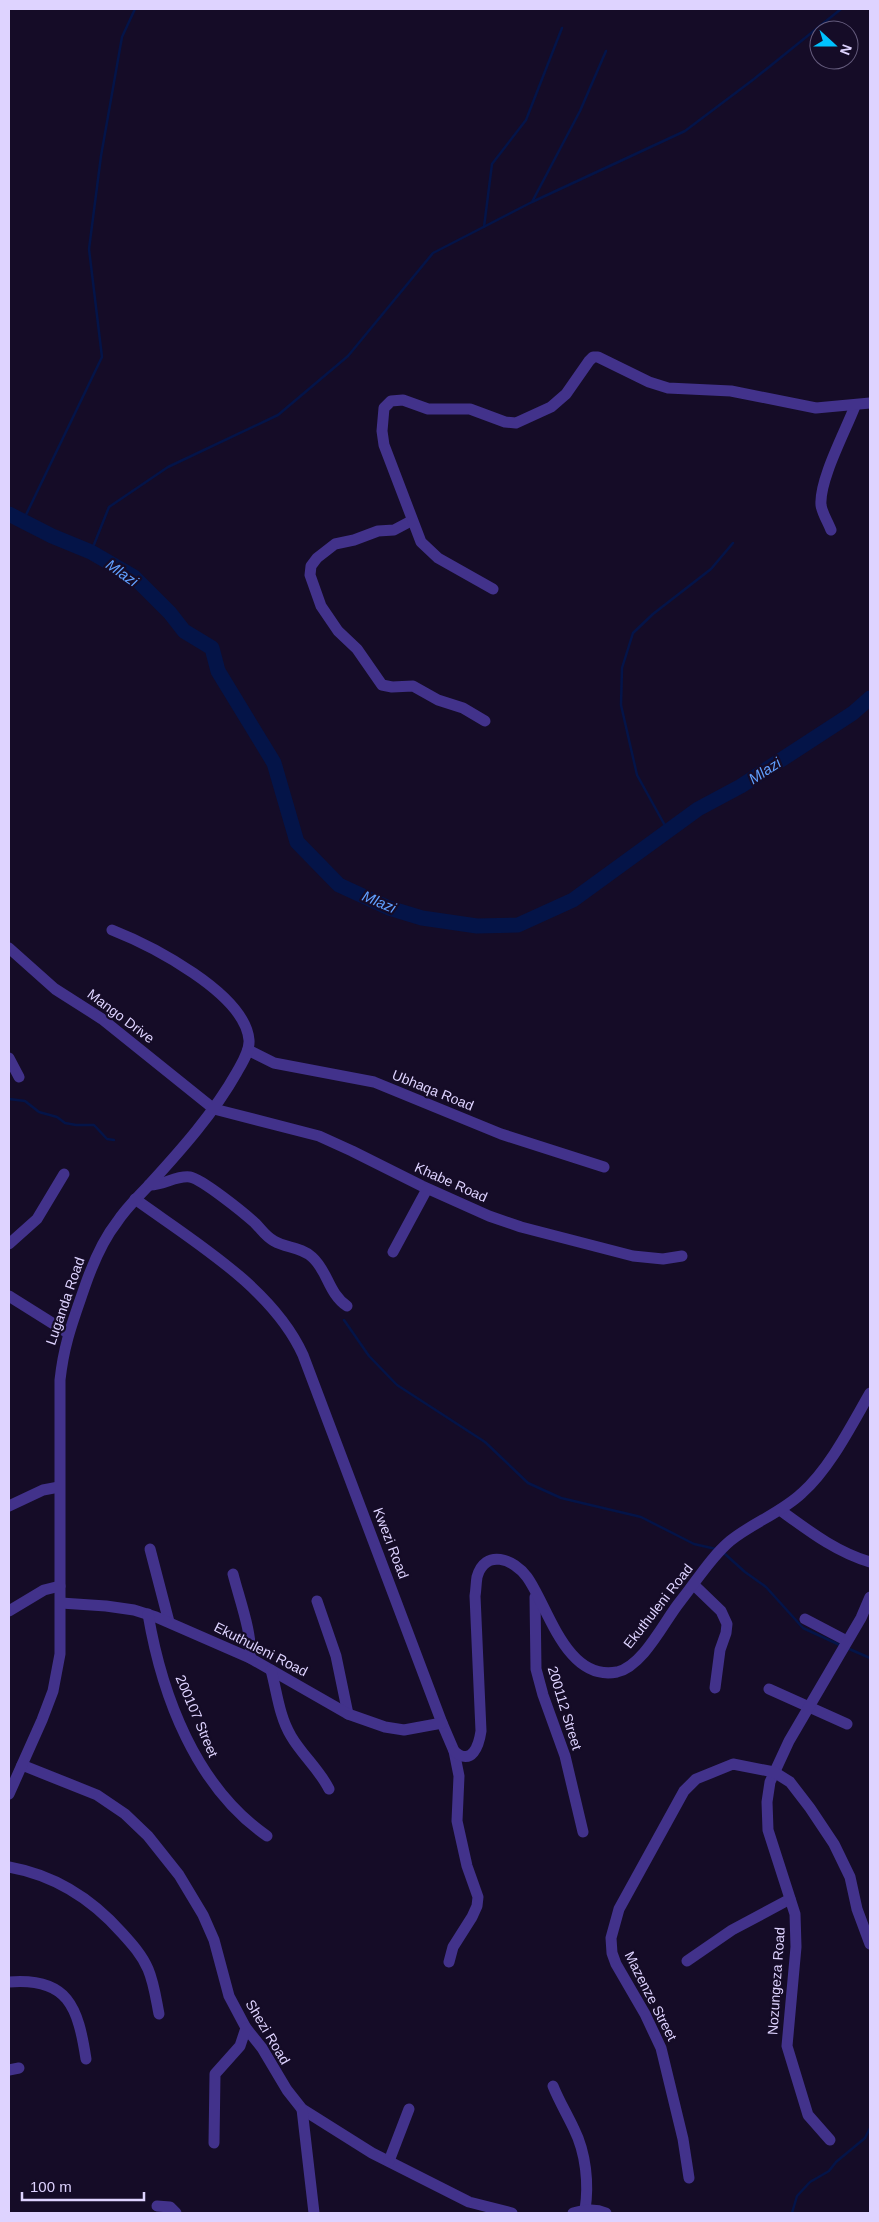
<svg xmlns="http://www.w3.org/2000/svg" width="879" height="2222" font-family="Helvetica,sans-serif">
<style>
.lines{fill:none;stroke-linecap:round;stroke-linejoin:round}
.stream{stroke:#041448;stroke-width:2.5}
.river{stroke:#041448;stroke-width:15}
.minor{stroke:#42328b;stroke-width:11}
.labels{text-anchor:middle;stroke-width:4.5;stroke-linejoin:round;paint-order:stroke}
.street-label{font-size:14px;fill:#ded3ff;stroke:#150c27}
.water-label{font-size:15px;font-style:italic;fill:#61a0ff;stroke:#150c27}
</style>
<rect width="100%" height="100%" fill="#150c27"/>
<g class="lines">
<!-- stream -->
<g class="stream">
<polyline points="532,202 580,111 606,51"/>
<polyline points="484,227 492,164 526,120 562,28"/>
<polyline points="23,521 102,357 89,249 101,156 122,37 135,9"/>
<polyline points="91,552 109,507 168,467 278,415 348,356 433,253 532,202 685,131 754,79 841,9"/>
<polyline points="668,831 637,775 621,705 622,668 633,633 653,614 711,569 733,543"/>
<polyline points="9,1099 25,1101 39,1112 57,1117 65,1123 76,1125 94,1125 107,1139 114,1140"/>
<polyline points="344,1320 369,1356 397,1385 485,1442 528,1483 561,1498 641,1517 694,1544 716,1549"/>
<polyline points="725,1554 745,1572 766,1587 803,1628 842,1646"/>
<polyline points="847,1648 870,1658"/>
<polyline points="792,2213 797,2196 810,2182 829,2171 836,2162 865,2138 870,2128"/>
</g>
<!-- river -->
<polyline class="river" points="9,514 52,536 91,552 134,577 170,613 184,631 212,648 218,671 274,763 297,842 339,885 389,908 422,918 477,926 518,925 573,900 698,809 741,786 853,713 870,698"/>
<!-- minor -->
<g class="minor">
<polyline points="411,521 394,530 378,531 354,540 335,544 317,558 311,566 310,575 321,606 338,631 357,649 382,685 392,687 413,686 438,700 463,708 485,721"/>
<path d="M831,530c-3,-8 -9,-17 -10,-25 -2,-25 25,-75 34,-99"/>
<polyline points="493,589 438,558 421,542 384,445 382,431 384,408 391,401 403,400 428,409 470,409 505,422 516,423 551,407 566,394 589,361 593,357 598,357 649,382 668,388 731,391 816,408 870,403"/>
<polyline points="9,948 55,989 102,1019 214,1109 319,1136 352,1151 422,1186 489,1216 521,1227 633,1256 663,1259 682,1256"/>
<polyline points="248,1050 274,1063 374,1082 501,1134 604,1167"/>
<polyline points="9,1058 19,1077"/>
<path d="M149,1185c14,1 27,-10 41,-8 12,2 54,36 65,46 6,6 11,14 19,18 12,7 27,6 38,16 16,14 16,36 35,49"/>
<path d="M135,1199c58,42 138,89 168,156l139,368 12,28 5,25 -2,45 10,45 11,31 -1,9 -5,11 -19,30 -4,15"/>
<polyline points="9,1244 37,1219 64,1174"/>
<polyline points="393,1252 427,1189"/>
<polyline points="9,1296 68,1333"/>
<polyline points="9,1506 43,1490 59,1487"/>
<path d="M780,1510c29,21 56,42 90,52"/>
<polyline points="150,1549 169,1622"/>
<path d="M233,1574c6,24 20,61 17,84"/>
<polyline points="694,1585 721,1611 727,1624 726,1633 720,1650 715,1688"/>
<polyline points="535,1597 536,1669 543,1695 565,1756 583,1832"/>
<polyline points="317,1601 336,1656 348,1714"/>
<polyline points="61,1603 106,1606 134,1610 156,1617 250,1658 348,1714 385,1727 404,1730 442,1723"/>
<polyline points="9,1611 44,1590 60,1586"/>
<path d="M148,1614c14,82 48,173 119,222"/>
<polyline points="805,1619 847,1641"/>
<path d="M271,1670c6,22 8,46 20,66 11,19 28,33 38,53"/>
<polyline points="769,1689 847,1724"/>
<path d="M454,1751c18,16 25,-6 27,-20l-6,-135c1,-6 1,-13 2,-19 8,-29 37,-18 50,0 21,29 39,105 90,95 26,-6 47,-50 62,-69 17,-21 31,-45 51,-62 22,-18 51,-28 72,-48 28,-25 49,-67 68,-100"/>
<polyline points="22,1765 97,1795 125,1814 148,1836 179,1875 203,1915 214,1940 229,1996 246,2028 262,2048 287,2090 302,2109 372,2153 469,2202 512,2213"/>
<path d="M9,1794l33,-74 11,-29 7,-37v-274c4,-37 13,-59 25,-94 8,-23 17,-45 32,-64 9,-14 21,-25 32,-37 32,-35 65,-72 88,-113 5,-9 13,-21 12,-32 -4,-47 -99,-95 -137,-110"/>
<path d="M9,1867c45,8 82,31 113,66 10,11 20,22 26,36 6,14 8,30 11,45"/>
<polyline points="687,1961 732,1930 790,1899"/>
<path d="M9,1982c59,-5 69,25 77,77"/>
<polyline points="9,2070 19,2068"/>
<path d="M553,2086c6,15 14,28 21,43 12,24 15,55 11,81"/>
<polyline points="302,2109 314,2213"/>
<polyline points="830,2140 808,2115 787,2046 796,1947 795,1914 768,1830 767,1802 770,1782 789,1741 861,1618 870,1597"/>
<polyline points="214,2143 215,2074 240,2046 246,2028"/>
<polyline points="389,2161 409,2109"/>
<polyline points="689,2178 683,2139 661,2048 645,2014 616,1964 612,1953 611,1938 619,1909 684,1791 696,1779 733,1764 774,1772 790,1782 810,1808 834,1844 850,1877 857,1909 870,1944"/>
<polyline points="157,2206 170,2207 176,2213"/>
<path d="M573,2213c11,-3 21,-5 33,0"/>
</g>
</g>
<g class="labels">
<!-- street labels -->
<g class="street-label">
<text transform="translate(121 1016) rotate(37)" y="5">Mango Drive</text>
<text transform="translate(433 1090) rotate(22)" y="5">Ubhaqa Road</text>
<text transform="translate(451 1182) rotate(24)" y="5">Khabe Road</text>
<text transform="translate(65 1301) rotate(-71)" y="5">Luganda Road</text>
<text transform="translate(391 1543) rotate(69)" y="5">Kwezi Road</text>
<text transform="translate(658 1606) rotate(-52)" y="5">Ekuthuleni Road</text>
<text transform="translate(261 1649) rotate(27)" y="5">Ekuthuleni Road</text>
<text transform="translate(565 1708) rotate(73)" y="5">200112 Street</text>
<text transform="translate(197 1716) rotate(67)" y="5">200107 Street</text>
<text transform="translate(776 1981) rotate(-86)" y="5">Nozungeza Road</text>
<text transform="translate(651 1996) rotate(63)" y="5">Mazenze Street</text>
<text transform="translate(268 2032) rotate(59)" y="5">Shezi Road</text>
</g>
<!-- water labels -->
<g class="water-label">
<text transform="translate(122 573) rotate(35)" y="5">Mlazi</text>
<text transform="translate(765 771) rotate(-33)" y="5">Mlazi</text>
<text transform="translate(379 902) rotate(23)" y="5">Mlazi</text>
</g>
</g>
<!-- border -->
<rect width="879" height="2222" fill="none" stroke="#ded3ff" stroke-width="20"/>
<!-- north arrow -->
<g transform="translate(834 45) rotate(111)"><circle r="24" fill="#150c27" stroke="#655c7d"/>
<path d="M0-4L9 19L0 12L-9 19Z" fill="#00c2fe"/>
<text y="-8" font-size="14" font-weight="bold" text-anchor="middle" fill="#ded3ff">N</text>
</g>
<!-- scale -->
<path d="M22 2192v8h122v-8" fill="none" stroke="#ded3ff" stroke-width="2.5"/>
<text x="30" y="2192" font-size="15" fill="#ded3ff" stroke="#150c27" stroke-width="4" paint-order="stroke">100 m</text>
</svg>
